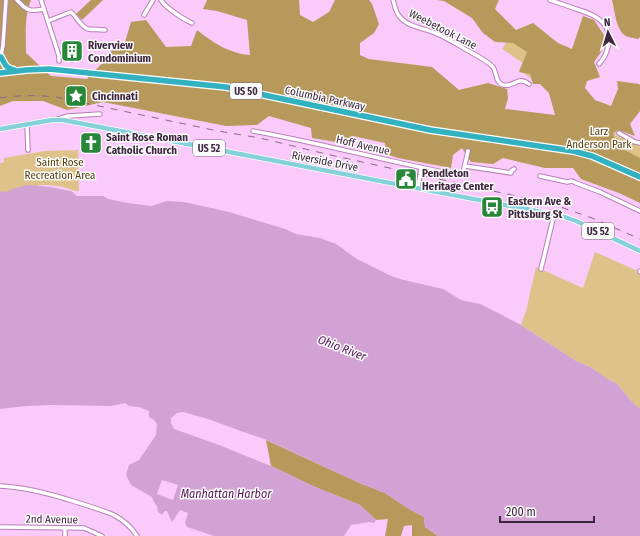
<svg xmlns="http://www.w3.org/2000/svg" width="640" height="536" font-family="'Fira Sans Condensed',sans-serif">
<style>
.green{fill:#ddc38a}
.forest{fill:#b6995b}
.water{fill:#d3a2d4}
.pier{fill:#f9cafa}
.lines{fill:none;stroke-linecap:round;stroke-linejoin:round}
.minor-casing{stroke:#b780b8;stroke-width:5.5}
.major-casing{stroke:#fff;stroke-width:6}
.highway-casing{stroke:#fff;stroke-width:8}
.minor{stroke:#fff;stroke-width:3.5}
.major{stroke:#84d1d9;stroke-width:4.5}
.highway{stroke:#32b2c0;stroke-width:5.5}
.rail{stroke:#886889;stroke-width:1;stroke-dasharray:7 7;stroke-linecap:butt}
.labels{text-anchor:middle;stroke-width:3;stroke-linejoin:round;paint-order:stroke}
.shield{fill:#fdfdfd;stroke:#767;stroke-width:1}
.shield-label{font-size:10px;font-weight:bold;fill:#3d263e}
.street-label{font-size:11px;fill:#3d263e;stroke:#fdfdfd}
.poi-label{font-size:11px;font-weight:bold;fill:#3d263e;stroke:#fdfdfd;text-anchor:start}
.park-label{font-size:11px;fill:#54400c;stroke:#fdfdfd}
.water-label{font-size:12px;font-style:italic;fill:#521855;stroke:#fdfdfd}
</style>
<rect width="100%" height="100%" fill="#f9cafa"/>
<!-- green -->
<g class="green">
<polygon points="514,31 618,128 615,135 640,146 640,173 573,115 540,84 519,70 523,63 502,49"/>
<path d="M78,150l1,41c-7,0 -6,-1 -13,-3 -8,-3 -18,-3 -27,-3v10l-39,2v-34l4,-1v-4l41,-7z"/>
<polygon points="595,252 640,272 640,409 634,404 617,384 606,378 592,368 576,361 521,325 526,311 536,267 583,288"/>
</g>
<!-- forest -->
<g class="forest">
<path d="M0,0h31c-7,16 -5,36 -5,53l25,23 36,3 22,-23 7,-14h9l6,-20 15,-2 20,27 25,-1 6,-16c15,12 33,24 53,25l-3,-35 -30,-9 -14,-2 4,-9h92l1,15 13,7 16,-10 6,-12h34l3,4 7,20 -5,9 -14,10v12l9,4 63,8 27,23 29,-7 19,6 1,9 -3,11 50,6 -6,-22 -9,-9h-7l-3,-10 -11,-2 8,-20 -14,-9 -18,-1 -12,-9 -11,-15 -28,-17 -7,-1h62l-4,9 21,21 17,-7 25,20 14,6 11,-33 11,4 10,15 -1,14 -9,13 6,15 -13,4 -2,7 10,12 16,6 7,-17 -1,-8 22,3 1,1v26l-10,13 5,12 -17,-6 -5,3 4,13 23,12v45l-21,-10 -38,-14 -8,-11h-28l-42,-10 -10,6 -22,-2 -9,-14 -9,7 -2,13 -53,-10 -12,-4 -1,-11 -32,-7 -5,8 -36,-6 -1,-10 -42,-12 -12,9 -31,1 -123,-24 -36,8 -24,-9h-30l-13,5z"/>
<polygon points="91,0 103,0 82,20 76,14"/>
<path d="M612,0h28v37l-2,2c-3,-1 -7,-1 -10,-2 -12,-4 -13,-26 -16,-37z"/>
<polygon points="266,440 362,484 385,493 409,509 424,517 425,527 438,536 412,536 412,525 404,526 401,536 385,536 388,519 376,520 360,505 315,487 271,466"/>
</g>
<!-- water -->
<polygon class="water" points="28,185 50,187 71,191 77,196 103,196 108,199 128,203 151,206 167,201 184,202 229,212 285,229 296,234 320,238 336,244 357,259 391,276 404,280 443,289 461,300 480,304 502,315 521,325 576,361 592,368 606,378 617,384 634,404 640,409 640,536 438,536 425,527 424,517 409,509 385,493 362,484 267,440 238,430 208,419 183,412 177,413 171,418 171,423 174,429 219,445 271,466 315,487 360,505 376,520 374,523 369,522 351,525 344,536 214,536 187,527 185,523 188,513 180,510 172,522 167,511 165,511 162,515 158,512 157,506 154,502 152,497 131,485 126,475 129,465 139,460 156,435 157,424 154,420 149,417 149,411 139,407 129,406 125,403 111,406 52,405 26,406 0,409 0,191 6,192 15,188"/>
<!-- pier -->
<polygon class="pier" points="162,480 178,485 173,500 157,494"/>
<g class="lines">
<!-- minor casing -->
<g class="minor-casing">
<g id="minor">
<path d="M17,0c10,11 13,12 27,9"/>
<polyline points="41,0 59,56 59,61"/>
<path d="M161,0c5,8 22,19 31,23"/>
<path d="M393,0c2,6 2,12 7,17 8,10 23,11 35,16 10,4 20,10 30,16 7,4 23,12 28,18 4,6 2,15 10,18 10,3 15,-10 26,-1"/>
<path d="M550,0c9,3 18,6 26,9 17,5 34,12 33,32 -1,9 -4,17 -10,23"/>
<polyline points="144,15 153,0"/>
<path d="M48,21l20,-8 3,-1c6,5 9,14 17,17 5,1 12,0 17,1"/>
<polyline points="0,61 3,45 6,0"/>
<polyline points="58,119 68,116 100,114"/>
<polyline points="27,124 28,150"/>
<path d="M253,131c69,12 136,31 205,44l4,-1 1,-1 5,-22"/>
<polyline points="619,133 635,142 640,143"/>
<polyline points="465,166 511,173 511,171 514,169"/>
<polyline points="540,176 567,182 572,181 576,183 600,192 640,211"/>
<polyline points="418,188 421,168"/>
<polyline points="541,269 554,215"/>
<polyline points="640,272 640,271"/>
<path d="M0,486c26,1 51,8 76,16 13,4 26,8 38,13 9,5 18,13 23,21"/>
<polyline points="0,527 84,528 102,536"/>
<polyline points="65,536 65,528"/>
</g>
</g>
<!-- major casing -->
<g class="major-casing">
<polyline id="major" points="0,129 52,120 63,120 562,216 576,221 640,251"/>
</g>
<!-- highway casing -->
<g class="highway-casing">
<g id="highway">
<path d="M1,57c4,7 4,11 13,13"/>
<polyline points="0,73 26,70 49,69 226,87 430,130 573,151 592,156 640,177"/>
</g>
</g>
<!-- minor -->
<use href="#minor" class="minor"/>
<!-- major -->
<use href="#major" class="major"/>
<!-- highway -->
<use href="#highway" class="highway"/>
<!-- rail -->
<path class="rail" d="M0,98c19,-3 37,-3 56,-1l162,34 42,7 66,16 226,50 40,14 48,21"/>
</g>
<!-- icons -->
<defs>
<g id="building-square" transform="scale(1.15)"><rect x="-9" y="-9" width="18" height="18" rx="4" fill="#288638" stroke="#fdfdfd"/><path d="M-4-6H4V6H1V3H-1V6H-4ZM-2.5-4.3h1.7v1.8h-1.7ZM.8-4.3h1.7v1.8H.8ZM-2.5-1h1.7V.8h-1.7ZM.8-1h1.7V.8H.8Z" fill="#fff"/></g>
<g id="sight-square" transform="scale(1.15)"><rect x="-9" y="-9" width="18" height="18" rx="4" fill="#288638" stroke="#fdfdfd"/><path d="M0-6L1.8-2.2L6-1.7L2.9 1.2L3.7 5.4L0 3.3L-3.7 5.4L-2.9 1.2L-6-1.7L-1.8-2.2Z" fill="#fff"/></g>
<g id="church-square" transform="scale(1.15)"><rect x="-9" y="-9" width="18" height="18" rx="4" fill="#288638" stroke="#fdfdfd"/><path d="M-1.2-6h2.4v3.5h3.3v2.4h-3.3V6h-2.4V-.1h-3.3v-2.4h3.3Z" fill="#fff"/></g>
<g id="civic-square" transform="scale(1.15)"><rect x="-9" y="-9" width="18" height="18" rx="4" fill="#288638" stroke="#fdfdfd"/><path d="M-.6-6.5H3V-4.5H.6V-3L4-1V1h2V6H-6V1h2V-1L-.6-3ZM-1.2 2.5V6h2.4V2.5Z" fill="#fff"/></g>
<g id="bus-square" transform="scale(1.15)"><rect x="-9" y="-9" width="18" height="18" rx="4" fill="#288638" stroke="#fdfdfd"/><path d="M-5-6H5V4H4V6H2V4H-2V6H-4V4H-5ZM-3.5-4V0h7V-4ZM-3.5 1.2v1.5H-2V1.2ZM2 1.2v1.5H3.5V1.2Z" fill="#fff"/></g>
</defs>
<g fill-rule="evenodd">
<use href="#building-square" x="72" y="51"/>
<use href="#sight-square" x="76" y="96"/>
<use href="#church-square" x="91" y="143"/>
<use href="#civic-square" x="406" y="179"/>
<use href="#bus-square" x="492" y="207"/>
</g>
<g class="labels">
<!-- shield labels -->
<g class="shield">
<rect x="230" y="83" width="32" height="16" rx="3"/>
<rect x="193" y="140" width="32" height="16" rx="3"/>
<rect x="582" y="223" width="32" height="16" rx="3"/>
</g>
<g class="shield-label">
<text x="246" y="95">US 50</text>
<text x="209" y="152">US 52</text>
<text x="598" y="235">US 52</text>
</g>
<!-- street labels -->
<g class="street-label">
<text transform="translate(443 29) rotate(27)" y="4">Weebetook Lane</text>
<text transform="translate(325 98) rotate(12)" y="4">Columbia Parkway</text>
<text transform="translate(363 145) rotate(13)" y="4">Hoff Avenue</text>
<text transform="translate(325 161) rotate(11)" y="4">Riverside Drive</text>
<text transform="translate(52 519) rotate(1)" y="4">2nd Avenue</text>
</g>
<!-- poi labels -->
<g class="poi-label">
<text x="88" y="49">Riverview<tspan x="88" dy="13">Condominium</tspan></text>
<text x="92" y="100">Cincinnati</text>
<text x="106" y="141">Saint Rose Roman<tspan x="106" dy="13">Catholic Church</tspan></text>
<text x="422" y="177">Pendleton<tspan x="422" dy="13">Heritage Center</tspan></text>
<text x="508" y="205">Eastern Ave &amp;<tspan x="508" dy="13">Pittsburg St</tspan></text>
</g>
<!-- park labels -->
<g class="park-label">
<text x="599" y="135">Larz<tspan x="599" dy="13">Anderson Park</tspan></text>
<text x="60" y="166">Saint Rose<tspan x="60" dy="13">Recreation Area</tspan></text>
</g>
<!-- water labels -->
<g class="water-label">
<text transform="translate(342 348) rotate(21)" y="4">Ohio River</text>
<text x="226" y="498">Manhattan Harbor</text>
</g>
</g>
<!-- north arrow -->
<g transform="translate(608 32) rotate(355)" stroke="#fdfdfd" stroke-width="3" paint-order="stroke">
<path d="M0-3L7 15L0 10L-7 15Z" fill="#3d263e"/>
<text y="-6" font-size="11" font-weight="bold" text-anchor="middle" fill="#3d263e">N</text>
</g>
<!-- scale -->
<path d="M500 516v6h94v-6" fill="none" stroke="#3d263e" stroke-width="2"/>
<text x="506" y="516" font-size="12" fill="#3d263e" stroke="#fdfdfd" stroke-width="3" paint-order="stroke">200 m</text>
</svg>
